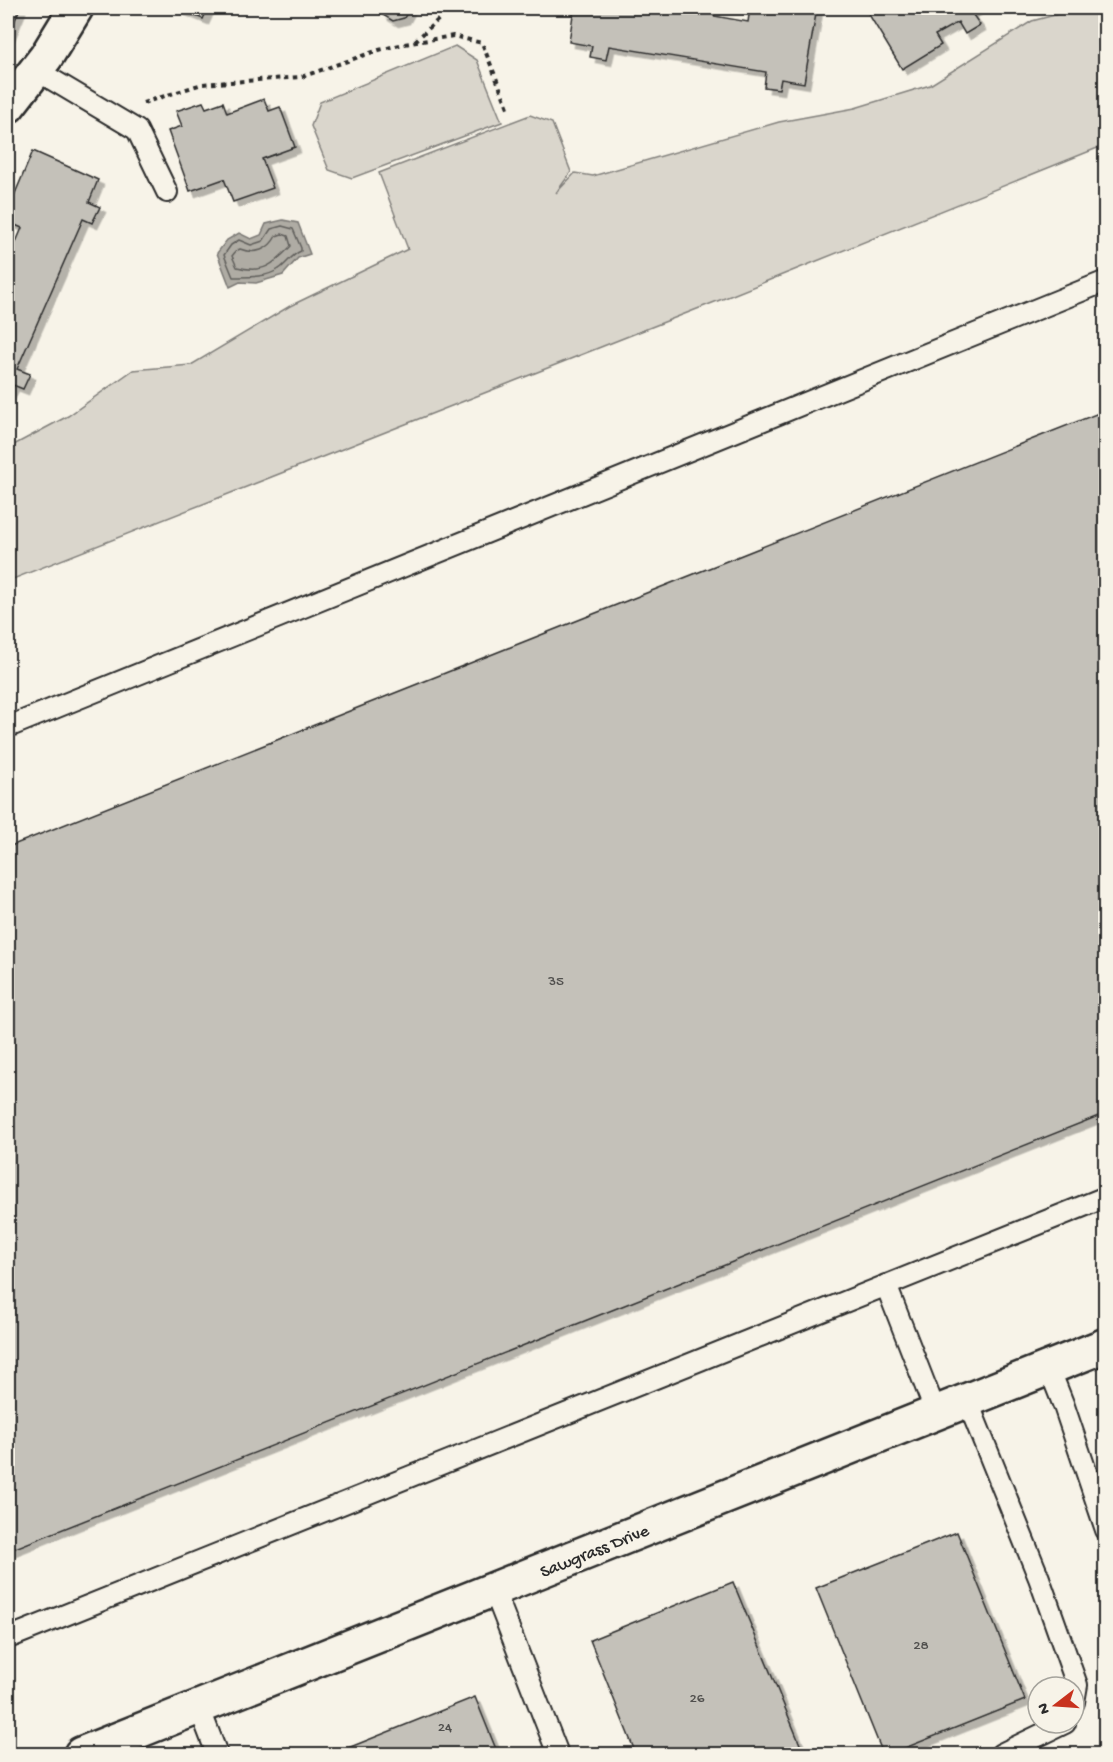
<svg xmlns="http://www.w3.org/2000/svg" width="1113" height="1762" font-family="'Gochi Hand',sans-serif">
<style>
.green{fill:#dad6cc;stroke:#82807c;stroke-width:1.5}
.water{fill:#afaca4;stroke:#7a7874;stroke-width:1.5}
.lines{fill:none;stroke-linecap:round;stroke-linejoin:round}
.shore{stroke:#605f5b;stroke-width:1.5}
.building{fill:#c4c1b9;stroke:#2b2b2b;stroke-width:1.5;filter:url(#shadow)}
.service-casing{stroke:#2b2b2b;stroke-width:24}
.minor-casing{stroke:#2b2b2b;stroke-width:38}
.path{stroke:#2b2b2b;stroke-width:4;stroke-dasharray:4.5 4.5;stroke-linecap:butt}
.service{stroke:#f7f3e8;stroke-width:20}
.minor{stroke:#f7f3e8;stroke-width:33}
.labels{text-anchor:middle;stroke-width:6;stroke-linejoin:round;paint-order:stroke}
.number-label{font-size:15px;fill:#51504e}
.street-label{font-size:18px;fill:#2b2b2b;stroke:#f7f3e8}
</style>
<defs>
<filter id="shadow"><feDropShadow dx="5.5" dy="5.5" stdDeviation="0" flood-color="#0004"/></filter>
</defs>
<rect width="100%" height="100%" fill="#f7f3e8"/>
<filter id="ink" filterUnits="userSpaceOnUse"><feTurbulence type="fractalNoise" baseFrequency=".0167" numOctaves="2"/><feDisplacementMap in="SourceGraphic" scale="12" xChannelSelector="R" yChannelSelector="G"/><feConvolveMatrix kernelMatrix="1 2 1 2 8 2 1 2 1" color-interpolation-filters="sRGB"/></filter>
<g filter="url(#ink)">
<!-- green -->
<g class="green">
<polygon points="1081,8 1105,8 1105,145 725,298 8,581 8,448 68,416 133,370 191,365 290,306 408,249 379,173 530,115 552,123 571,172 556,193 575,173 593,176 779,122 855,108 930,85 1032,21"/>
<polygon points="455,46 477,60 502,122 352,178 329,170 311,126 320,102"/>
</g>
<!-- water -->
<polygon class="water" points="283,220 298,223 310,254 298,258 283,275 256,283 240,282 230,287 217,253 227,240 239,233 251,239 261,235 266,224"/>
<g class="lines">
<!-- shore -->
<g class="shore">
<path d="M282,226l11,3 8,19v3c-10,4 -14,13 -22,18 -13,9 -32,8 -46,8l-9,-22 7,-10 8,-5 12,5 12,-4 8,-12z"/>
<path d="M282,234l6,2 3,10c-17,18 -27,28 -54,21l-5,-11 4,-5 4,-2c15,6 29,1 36,-13z"/>
</g>
</g>
<!-- building -->
<g class="building">
<polygon points="8,8 20,8 8,37"/>
<polygon points="176,8 208,8 203,19"/>
<polygon points="382,8 408,8 409,9 404,18 393,21 383,15"/>
<polygon points="574,8 652,8 677,12 678,8 715,8 714,16 748,22 750,8 817,8 804,83 781,79 779,89 764,87 766,72 609,46 606,60 590,57 592,46 569,42"/>
<polygon points="865,8 978,8 971,12 980,25 965,34 958,22 935,35 941,45 902,69"/>
<polygon points="264,99 269,111 280,107 295,147 262,159 273,188 233,202 224,179 190,191 168,131 182,126 176,111 203,102 206,108 223,102 227,113"/>
<polygon points="33,151 98,180 89,202 100,207 92,223 83,219 17,369 30,374 23,389 13,385 8,397 8,261 22,228 8,222 8,210"/>
<polygon points="1106,410 1106,1113 8,1551 8,847"/>
<polygon points="957,1532 1025,1700 890,1754 883,1754 816,1588"/>
<polygon points="733,1582 804,1754 636,1754 590,1640"/>
<polygon points="475,1697 498,1754 333,1754"/>
</g>
<g class="lines">
<!-- service casing -->
<g class="service-casing">
<g id="service">
<polyline points="36,70 137,130 167,192"/>
<polyline points="8,727 1106,281"/>
<polyline points="886,1285 936,1413"/>
<polyline points="1049,1368 1064,1406 1106,1530"/>
<polyline points="967,1400 1039,1578 1077,1685 1074,1702"/>
<polyline points="494,1590 558,1754"/>
<polyline points="8,1638 1106,1197"/>
<polyline points="199,1707 217,1754"/>
<polyline points="1001,1754 1065,1723"/>
</g>
</g>
<!-- minor casing -->
<g class="minor-casing">
<g id="minor">
<polyline points="8,106 46,57 76,8"/>
<polyline points="81,1754 1106,1345"/>
</g>
</g>
<!-- path -->
<g class="path">
<polyline points="415,41 451,8"/>
<polyline points="8,43 13,31"/>
<polyline points="143,103 202,84 301,77 379,50 404,44 453,36 482,43 509,110"/>
</g>
<!-- service -->
<use href="#service" class="service"/>
<!-- minor -->
<use href="#minor" class="minor"/>
</g>
</g>
<g class="labels">
<!-- number labels -->
<g class="number-label">
<text x="556" y="985">35</text>
<text x="921" y="1649">28</text>
<text x="697" y="1702">26</text>
<text x="445" y="1731">24</text>
</g>
<!-- street labels -->
<g class="street-label">
<text transform="translate(594 1550) rotate(-22)" y="6">Sawgrass Drive</text>
</g>
</g>
<!-- margin -->
<rect width="1113" height="1762" fill="none" stroke="#f7f3e8" stroke-width="30"/>
<rect x="15" y="15" width="1083" height="1732" fill="none" stroke="#2b2b2b" stroke-width="2" filter="url(#ink)"/>
<!-- north arrow -->
<g transform="translate(1056 1705) rotate(253)"><circle r="28" fill="#f7f3e8" stroke="#a5a39c" stroke-width="1.5"/>
<path d="M0-4.5L10 22L0 15L-10 22Z" fill="#c8321e"/>
<text y="-9" font-size="16" font-weight="bold" text-anchor="middle" fill="#2b2b2b">N</text>
</g>
</svg>
